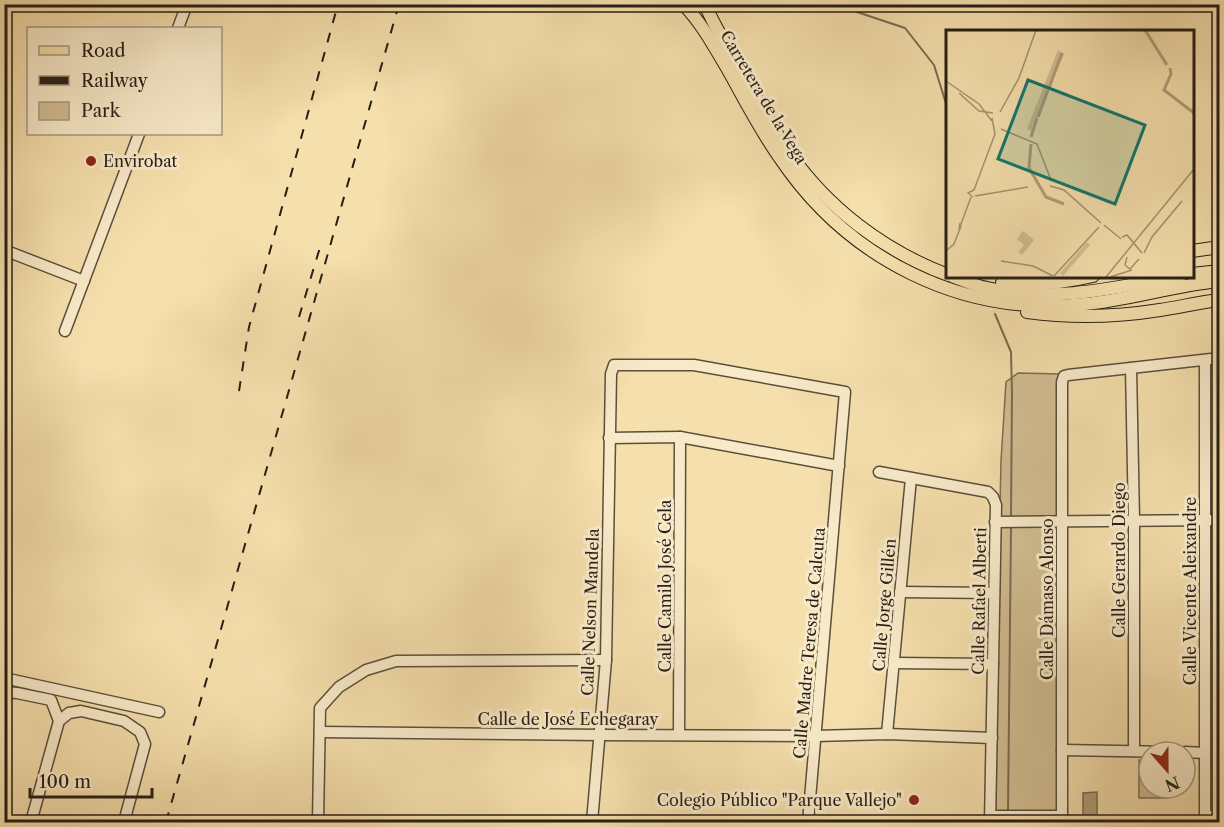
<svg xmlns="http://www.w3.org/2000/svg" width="1224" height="827" font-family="'Libre Caslon Text',serif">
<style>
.green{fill:#d2be92;stroke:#7c6e54;stroke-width:1.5}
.water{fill:#af9e79;stroke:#796b51;stroke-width:1.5}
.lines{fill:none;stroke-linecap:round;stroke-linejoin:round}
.stream{stroke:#796b51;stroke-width:2}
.minor-casing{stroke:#5a4f3c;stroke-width:13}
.major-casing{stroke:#271f16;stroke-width:14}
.minor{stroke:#f8eac9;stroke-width:10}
.major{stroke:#f5dfac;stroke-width:12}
.rail{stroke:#271f16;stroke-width:2;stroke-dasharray:10 10;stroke-linecap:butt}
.poi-dot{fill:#8f2418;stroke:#f8eac9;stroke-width:2}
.labels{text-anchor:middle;stroke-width:6;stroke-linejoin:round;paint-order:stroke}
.street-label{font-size:16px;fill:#271f16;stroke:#f8eac9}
.poi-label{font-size:16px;fill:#271f16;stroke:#f8eac9;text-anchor:start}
.inset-river{fill:none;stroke:#af9e79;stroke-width:3}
.inset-road{fill:none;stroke:#a39270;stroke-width:1.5}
.view{fill:#0f766e;fill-opacity:0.15;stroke:#0f766e;stroke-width:3}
.inset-edge{fill:none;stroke:#271f16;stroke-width:3}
</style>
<rect width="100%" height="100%" fill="#f5dfac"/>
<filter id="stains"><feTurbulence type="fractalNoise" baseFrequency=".00333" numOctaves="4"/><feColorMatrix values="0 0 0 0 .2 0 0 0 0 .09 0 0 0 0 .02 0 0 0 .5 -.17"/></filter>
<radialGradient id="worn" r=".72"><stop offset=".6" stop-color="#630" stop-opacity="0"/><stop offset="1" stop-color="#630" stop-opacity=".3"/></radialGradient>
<!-- green -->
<g class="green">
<polygon points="1018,373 1061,374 1060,822 993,822 1001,461 1006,382"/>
<polygon points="1139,760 1149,760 1149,788 1167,788 1167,798 1139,798"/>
</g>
<!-- water -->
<polygon class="water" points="1097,792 1097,822 1083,822 1083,793"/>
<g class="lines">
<!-- stream -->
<g class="stream">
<polyline points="842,4 845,8 905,28 934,65 948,110"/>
<polyline points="995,314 1011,352 1012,393 1011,516"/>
<polyline points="1008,810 1011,528"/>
</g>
<!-- minor casing -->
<g class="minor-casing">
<g id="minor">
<polyline points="178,28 187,4"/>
<polyline points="4,250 84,281"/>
<polyline points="65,331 139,134"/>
<polyline points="1205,360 1205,822"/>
<polyline points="1131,368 1134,521 1134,751"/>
<polyline points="609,438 680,437 839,466"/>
<polyline points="879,472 988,492 993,497 996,505 990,822"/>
<polyline points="995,522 1220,520"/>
<polyline points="900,592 994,593"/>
<polyline points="894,663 993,664"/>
<polyline points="4,678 159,712"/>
<polyline points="4,692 17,693 51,700 59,721"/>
<polyline points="320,732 600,735 816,736 887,734 992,738"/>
<polyline points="887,734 911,478"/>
<polyline points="679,735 680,437"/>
<polyline points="1062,750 1175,752"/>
<polyline points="1185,752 1205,753"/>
<polyline points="990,816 1062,816"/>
<polyline points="1205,816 1220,816"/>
<polyline points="31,822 59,721 69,713 81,711 124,721 140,732 145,744 124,822"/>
<polyline points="318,822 320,708 339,687 366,670 396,661 606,660"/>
<polyline points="592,822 606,660 611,374 614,365 694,365 845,392 808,822"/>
<polyline points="1062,822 1062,382 1064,376 1068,375 1220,358"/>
</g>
</g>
<!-- major casing -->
<g class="major-casing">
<g id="major">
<path d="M683,4c18,18 31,42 44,64 17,30 33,62 53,90 68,101 182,159 305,146 45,-4 89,-19 135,-23"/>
<path d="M705,4c11,27 28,52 42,77 13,23 26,48 41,70 39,57 96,100 160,124"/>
<polyline points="1192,251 1220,247"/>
<polyline points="1192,274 1220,271"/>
<path d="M952,276c11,4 23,10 35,12 67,15 127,0 193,-12"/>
<path d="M1002,283c31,3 61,0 91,-7"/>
<path d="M1027,312c44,6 89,5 133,-2 20,-3 40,-8 60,-10"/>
</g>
</g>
<!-- minor -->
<use href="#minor" class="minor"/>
<!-- major -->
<use href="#major" class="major"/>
<!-- rail -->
<g class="rail">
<polyline points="299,317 321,244"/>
<polyline points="239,391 249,327 338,4"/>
<polyline points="166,822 399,4"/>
</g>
</g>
<!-- markers -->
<g class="poi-dot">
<circle cx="91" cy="161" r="6"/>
<circle cx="914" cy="800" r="6"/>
</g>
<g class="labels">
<!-- street labels -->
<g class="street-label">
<text transform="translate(764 97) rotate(59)" y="6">Carretera de la Vega</text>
<text transform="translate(1119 560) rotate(-90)" y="6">Calle Gerardo Diego</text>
<text transform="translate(665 586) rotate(-90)" y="6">Calle Camilo José Cela</text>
<text transform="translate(1190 591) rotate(-90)" y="6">Calle Vicente Aleixandre</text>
<text transform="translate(1047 599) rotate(-90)" y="6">Calle Dámaso Alonso</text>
<text transform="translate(979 601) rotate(-89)" y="6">Calle Rafael Alberti</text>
<text transform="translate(884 605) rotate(-85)" y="6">Calle Jorge Gillén</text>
<text transform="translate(590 612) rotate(-88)" y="6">Calle Nelson Mandela</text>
<text transform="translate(809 643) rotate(-85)" y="6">Calle Madre Teresa de Calcuta</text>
<text x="568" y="725">Calle de José Echegaray</text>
</g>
<!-- poi labels -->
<g class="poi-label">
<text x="103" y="167">Envirobat</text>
<text x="902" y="806" text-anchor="end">Colegio Público "Parque Vallejo"</text>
</g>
</g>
<!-- overview -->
<g transform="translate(946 30)">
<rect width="248" height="248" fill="#f5dfac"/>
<path d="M112,20l6,4 -33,77 -4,-2zM77,201l11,9 -12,15 -4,-3 6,-7 -7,-6zM141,212l3,3 -27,31 -3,-3z" fill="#d2be92"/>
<path class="inset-river" d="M199,0l22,35M224,38l1,6 -7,16 30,23M103,58l13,-35M92,87l10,-27M85,107l6,-19M85,114l-2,24 17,29 18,7"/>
<path class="inset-road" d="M0,51l33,23 13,17M13,63l20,18 14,2M54,82l19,-34 17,-48M55,99l36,15 14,36M104,156l14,4 37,33M29,166l53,-9M27,167l-5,-4 6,-3 21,-56 -3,-16M15,194l10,-27M158,195l17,14M176,207l5,-2 15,18M0,221l8,-7 7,-18 -1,-3 -1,6M198,223l8,-16 30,-36M181,227l-2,8 5,4 9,-10M55,231l32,5 20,10M108,246l45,-49M160,247l88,-108M164,247l22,-7"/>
<path class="view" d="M82,50l117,45 -30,79 -117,-45z"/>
<rect width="248" height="248" class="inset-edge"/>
</g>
<!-- margin -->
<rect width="1224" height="827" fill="none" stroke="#f5dfac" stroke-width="24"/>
<rect x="6" y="6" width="1212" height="815" fill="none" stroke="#271f16" stroke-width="3"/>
<rect x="12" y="12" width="1200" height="803" fill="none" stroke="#271f16" stroke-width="1.5"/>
<!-- legend -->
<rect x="27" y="27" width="195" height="108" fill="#f8eac9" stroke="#a49981" stroke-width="1.5"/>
<rect x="39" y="46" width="30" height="9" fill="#f5dfac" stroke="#a49981" stroke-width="1.5"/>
<text x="81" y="57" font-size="18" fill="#271f16">Road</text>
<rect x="39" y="76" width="30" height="9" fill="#271f16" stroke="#a49981" stroke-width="1.5"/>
<text x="81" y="87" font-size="18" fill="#271f16">Railway</text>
<rect x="39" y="102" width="30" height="18" fill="#d2be92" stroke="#a49981" stroke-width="1.5"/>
<text x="81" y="117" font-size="18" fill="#271f16">Park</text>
<!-- north arrow -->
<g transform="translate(1167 770) rotate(159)"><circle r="28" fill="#f8eac9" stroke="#a49981" stroke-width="1.5"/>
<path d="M0-4.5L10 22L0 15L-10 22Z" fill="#8f2418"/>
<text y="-9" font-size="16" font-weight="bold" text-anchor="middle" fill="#271f16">N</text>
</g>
<!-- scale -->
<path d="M30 788v9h122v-9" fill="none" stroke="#271f16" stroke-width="3"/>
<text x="39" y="788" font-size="18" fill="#271f16" stroke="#f8eac9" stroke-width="4.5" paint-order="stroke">100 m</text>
<rect width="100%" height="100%" filter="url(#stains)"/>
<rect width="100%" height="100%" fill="url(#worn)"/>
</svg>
